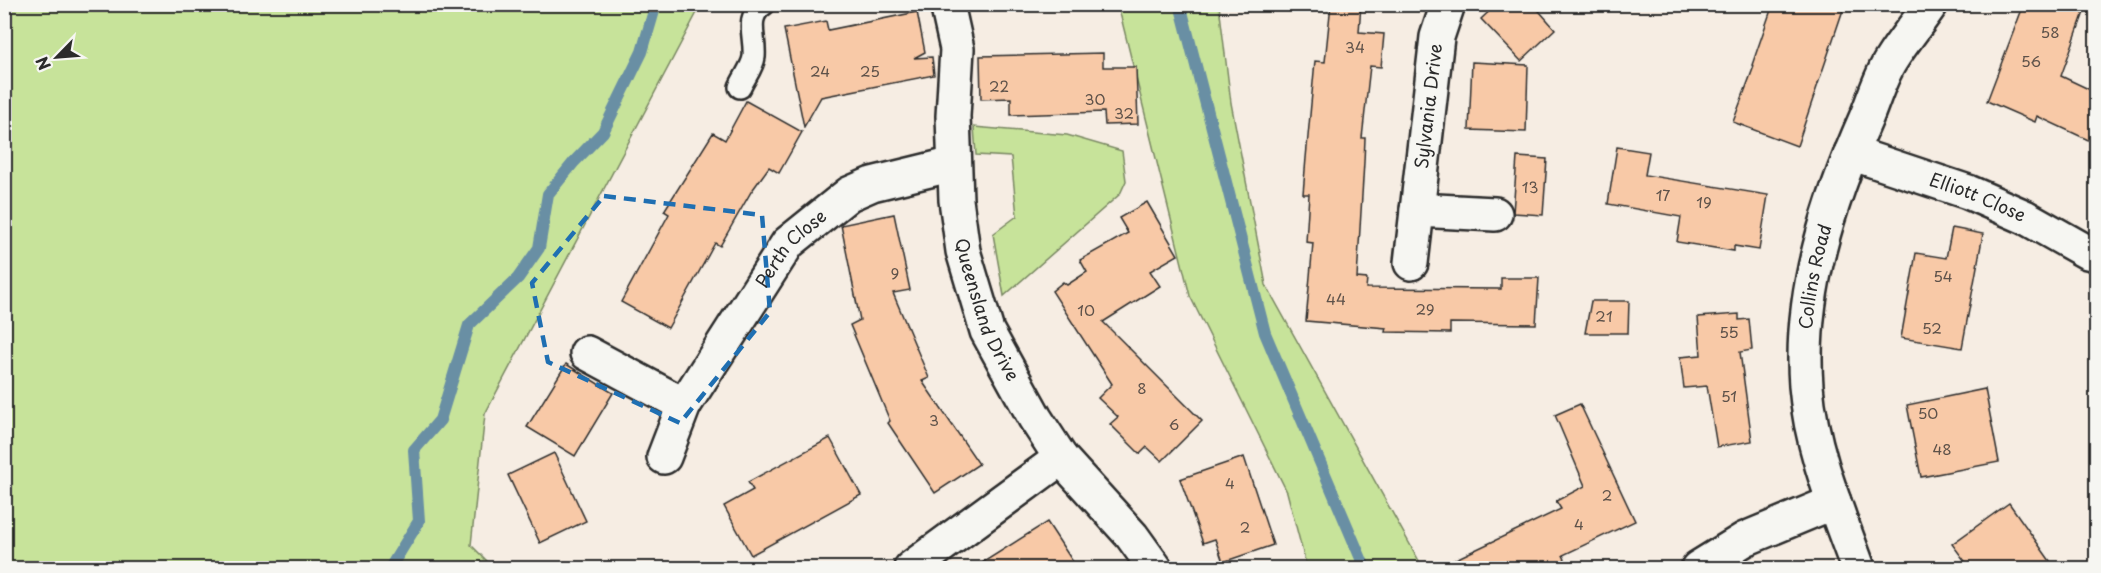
<svg xmlns="http://www.w3.org/2000/svg" width="2101" height="573" font-family="'Playpen Sans',sans-serif">
<style>
.green{fill:#c7e39a;stroke:#798762;stroke-width:1.5}
.lines{fill:none;stroke-linecap:round;stroke-linejoin:round}
.stream{stroke:#698fa4;stroke-width:12}
.building{fill:#f8c9a7;stroke:#2b2b2b;stroke-width:1.5}
.service-casing{stroke:#2b2b2b;stroke-width:26}
.minor-casing{stroke:#2b2b2b;stroke-width:38}
.service{stroke:#f6f6f2;stroke-width:21}
.minor{stroke:#f6f6f2;stroke-width:33}
.marked{fill:none;stroke:#1f6fb2;stroke-width:4.5;stroke-dasharray:12 8;stroke-linejoin:round}
.labels{text-anchor:middle;stroke-width:6;stroke-linejoin:round;paint-order:stroke}
.number-label{font-size:15px;fill:#5e524a}
.street-label{font-size:18px;fill:#2b2b2b;stroke:#f6f6f2}
</style>
<rect width="100%" height="100%" fill="#f6ede3"/>
<filter id="ink" filterUnits="userSpaceOnUse"><feTurbulence type="fractalNoise" baseFrequency=".0167" numOctaves="2"/><feDisplacementMap in="SourceGraphic" scale="12" xChannelSelector="R" yChannelSelector="G"/><feConvolveMatrix kernelMatrix="1 2 1 2 8 2 1 2 1" color-interpolation-filters="sRGB"/></filter>
<g filter="url(#ink)">
<!-- green -->
<g class="green">
<polygon points="4,5 701,5 485,414 471,545 494,568 5,568"/>
<polygon points="1118,5 1219,5 1231,103 1266,285 1423,568 1307,568 1287,492 1190,296"/>
<polygon points="974,127 1067,135 1122,151 1126,181 1120,194 1004,296 993,234 1017,216 1011,157 976,155"/>
</g>
<g class="lines">
<!-- stream -->
<g class="stream">
<polyline points="1180,4 1265,333 1365,568"/>
<polyline points="390,568 419,521 414,450 440,420 469,325 518,278 539,248 548,194 574,162 603,132 642,52 656,4"/>
</g>
</g>
<!-- building -->
<g class="building">
<polygon points="1331,4 1361,4 1359,32 1384,34 1381,67 1370,66 1362,138 1365,138 1364,162 1357,278 1367,279 1366,288 1501,289 1501,278 1539,278 1536,324 1450,323 1450,333 1385,332 1386,328 1306,321 1313,243 1306,242 1309,194 1303,194 1306,158 1315,61 1325,62"/>
<polygon points="1497,4 1533,4 1555,29 1521,61 1481,19"/>
<polygon points="1773,4 1845,4 1797,146 1733,122 1754,66 1752,65"/>
<polygon points="2024,4 2087,4 2061,76 2097,93 2097,144 2037,116 2035,122 1987,101"/>
<polygon points="917,12 925,52 914,58 932,57 934,75 821,97 804,127 784,29 826,21 828,30"/>
<polygon points="1103,53 1103,67 1136,67 1138,124 1105,125 1104,112 1011,115 1011,98 981,99 980,56"/>
<polygon points="1472,62 1528,65 1526,132 1469,130"/>
<polygon points="746,101 802,132 779,173 769,167 751,192 720,246 715,243 668,328 621,302 669,214 664,211 713,133 725,140"/>
<polygon points="1617,147 1649,152 1645,175 1768,195 1759,250 1734,246 1734,251 1677,242 1681,217 1608,204"/>
<polygon points="1517,157 1547,159 1543,215 1513,213"/>
<polygon points="1147,202 1178,255 1150,271 1160,286 1103,322 1202,421 1162,461 1147,447 1140,454 1110,424 1118,417 1098,398 1112,384 1052,291 1063,282 1067,285 1087,272 1080,260 1128,233 1119,218"/>
<polygon points="894,214 910,290 893,293 929,378 922,381 979,464 935,493 888,423 890,421 850,325 860,320 841,225"/>
<polygon points="1952,228 1983,234 1962,348 1901,338 1916,253 1946,258"/>
<polygon points="1591,301 1629,301 1628,333 1585,333"/>
<polygon points="1739,314 1739,320 1749,319 1752,350 1740,352 1752,441 1717,447 1707,386 1684,388 1680,357 1701,355 1698,317"/>
<polygon points="566,364 613,393 575,456 527,427"/>
<polygon points="1985,389 1999,462 1921,477 1907,405"/>
<polygon points="1580,404 1635,521 1563,555 1569,568 1437,568 1561,509 1556,501 1585,486 1555,415"/>
<polygon points="830,438 861,495 751,555 724,506 753,490 748,482"/>
<polygon points="554,453 586,521 540,543 508,475"/>
<polygon points="1244,457 1273,545 1223,562 1215,539 1203,543 1180,479"/>
<polygon points="2009,503 2055,568 1970,568 1952,544"/>
<polygon points="1047,522 1077,568 974,568"/>
</g>
<g class="lines">
<!-- service casing -->
<g class="service-casing">
<path id="service" d="M740,87c4,-9 13,-21 14,-30 2,-20 -10,-40 10,-53"/>
</g>
<!-- minor casing -->
<g class="minor-casing">
<g id="minor">
<path id="s1" d="M947,4l10,45 -4,67 3,84 7,51 24,80 48,87 26,40 71,78 23,32"/>
<path id="s2" d="M1851,153l117,39 57,25 62,35 9,2"/>
<polyline points="1417,210 1495,214"/>
<path id="s3" d="M1411,263l26,-226 11,-33"/>
<polyline points="587,353 684,405"/>
<path id="s4" d="M664,457l20,-52 104,-162 61,-49 23,-10 82,-20"/>
<polyline points="911,568 1061,458"/>
<polyline points="1698,568 1745,539 1834,502"/>
<path id="s5" d="M1858,568c-21,-58 -47,-119 -52,-182 -7,-93 23,-184 60,-268 8,-19 14,-41 25,-58 12,-19 27,-37 40,-56"/>
</g>
</g>
<!-- service -->
<use href="#service" class="service"/>
<!-- minor -->
<use href="#minor" class="minor"/>
</g>
</g>
<!-- marked area -->
<path class="marked" d="M604,196l158,19 8,97 -90,111 -132,-61 -16,-79z"/>
<g class="labels">
<!-- number labels -->
<g class="number-label">
<text x="2050" y="38">58</text>
<text x="1355" y="53">34</text>
<text x="2031" y="67">56</text>
<text x="820" y="77">24</text>
<text x="870" y="77">25</text>
<text x="999" y="92">22</text>
<text x="1095" y="105">30</text>
<text x="1124" y="119">32</text>
<text x="1530" y="193">13</text>
<text x="1663" y="201">17</text>
<text x="1704" y="208">19</text>
<text x="895" y="279">9</text>
<text x="1943" y="282">54</text>
<text x="1336" y="305">44</text>
<text x="1425" y="315">29</text>
<text x="1086" y="316">10</text>
<text x="1604" y="322">21</text>
<text x="1932" y="334">52</text>
<text x="1729" y="338">55</text>
<text x="1142" y="394">8</text>
<text x="1729" y="402">51</text>
<text x="1928" y="419">50</text>
<text x="934" y="426">3</text>
<text x="1174" y="430">6</text>
<text x="1942" y="455">48</text>
<text x="1230" y="489">4</text>
<text x="1607" y="501">2</text>
<text x="1579" y="530">4</text>
<text x="1245" y="533">2</text>
</g>
<!-- street labels -->
<g class="street-label">
<text dy="6" stroke="none"><textPath href="#s3" startOffset="158">Sylvania Drive</textPath></text>
<text dy="6" stroke="none"><textPath href="#s2" startOffset="134">Elliott Close</textPath></text>
<text dy="6" stroke="none"><textPath href="#s4" startOffset="246">Perth Close</textPath></text>
<text dy="6" stroke="none"><textPath href="#s5" startOffset="300">Collins Road</textPath></text>
<text dy="6" stroke="none"><textPath href="#s1" startOffset="312">Queensland Drive</textPath></text>
</g>
</g>
<!-- margin -->
<rect width="2101" height="573" fill="none" stroke="#f6f6f2" stroke-width="24"/>
<rect x="12" y="12" width="2077" height="549" fill="none" stroke="#2b2b2b" stroke-width="2" filter="url(#ink)"/>
<!-- north arrow -->
<g transform="translate(57 57) rotate(245)" stroke="#f6f6f2" stroke-width="4.5" paint-order="stroke">
<path d="M0-4.5L10 22L0 15L-10 22Z" fill="#2b2b2b"/>
<text y="-9" font-size="16" font-weight="bold" text-anchor="middle" fill="#2b2b2b">N</text>
</g>
</svg>
